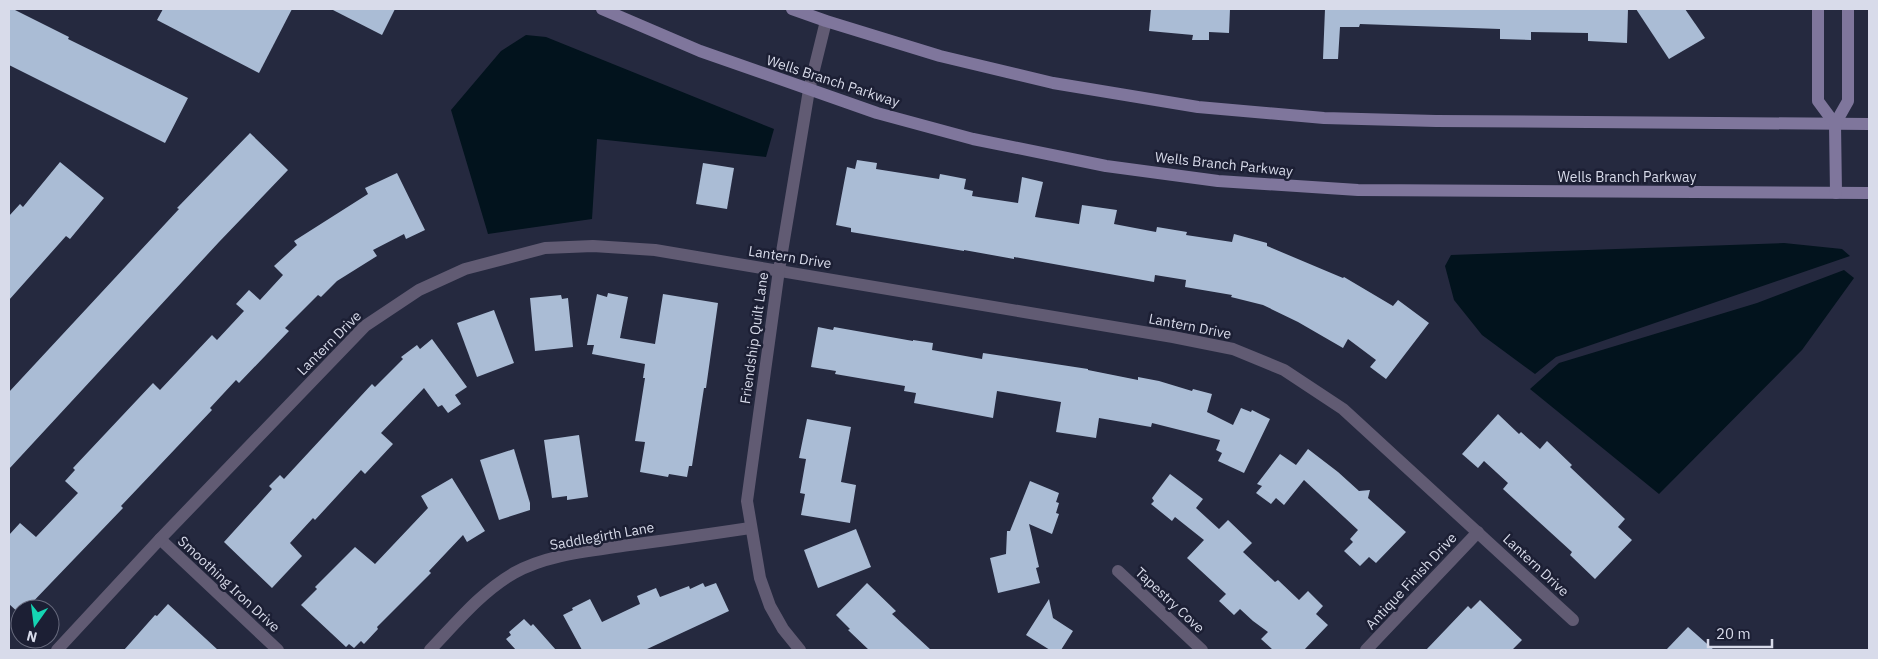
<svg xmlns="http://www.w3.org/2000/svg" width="1878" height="659" font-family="'IBM Plex Sans',sans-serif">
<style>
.water{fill:#02131d}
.building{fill:#aabcd5}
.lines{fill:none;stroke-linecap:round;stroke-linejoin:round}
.street{stroke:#615b73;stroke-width:12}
.secondary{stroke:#7f769c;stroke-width:12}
.labels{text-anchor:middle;stroke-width:5;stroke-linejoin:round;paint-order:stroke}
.street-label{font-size:14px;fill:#d8dbea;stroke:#1c1f34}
</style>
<rect width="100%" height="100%" fill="#25293f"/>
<!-- water -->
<g class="water">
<polygon points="526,35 546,37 774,129 766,157 597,139 592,219 488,234 451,110 501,51"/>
<polygon points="1784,243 1842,249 1850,256 1556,357 1535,374 1482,335 1454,300 1445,266 1451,255"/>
<polygon points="1844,270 1854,278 1802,350 1659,494 1530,389 1559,363 1757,303"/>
</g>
<!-- building -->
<g class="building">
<polygon points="9,9 13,9 69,37 68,39 188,98 165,143 9,65"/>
<polygon points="163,9 292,9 259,73 157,20"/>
<polygon points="331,9 395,9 382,35"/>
<polygon points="1151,9 1230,9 1229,33 1209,32 1209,40 1192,40 1193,35 1149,31"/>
<polygon points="1325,9 1628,9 1627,43 1588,41 1588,33 1531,32 1531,40 1500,39 1500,29 1360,24 1359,27 1340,27 1338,59 1323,59"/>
<polygon points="1636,9 1685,9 1705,38 1669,59"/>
<polygon points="250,133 288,170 219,242 9,469 9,392 179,209 177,208"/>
<polygon points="857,160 877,163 876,169 939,179 940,174 966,179 964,189 973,191 972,196 1018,203 1022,177 1043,182 1035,217 1079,224 1082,205 1117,210 1114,224 1156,232 1157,227 1187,232 1186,235 1232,242 1234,234 1267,243 1267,246 1343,278 1344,277 1393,306 1398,300 1429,323 1386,379 1370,367 1376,360 1348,339 1343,348 1298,322 1263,305 1231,297 1232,295 1185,287 1186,280 1155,275 1154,282 1014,257 1014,259 964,250 964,251 851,232 851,228 836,225 847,167 855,169"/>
<polygon points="60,162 104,198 70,239 66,236 9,300 9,216 20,204 23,207"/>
<polygon points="703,163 734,168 727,209 696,204"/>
<polygon points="397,173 425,230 406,239 404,234 373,250 377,256 337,281 321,297 318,295 285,328 289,331 239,383 236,380 210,408 212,410 121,506 123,508 26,609 20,609 20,614 9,604 9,535 20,523 36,537 78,493 65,481 75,470 73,468 153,383 160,390 212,335 217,340 244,311 236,304 249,290 260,300 283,275 274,266 297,245 294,241 368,194 365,188"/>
<polygon points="608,293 628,297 620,338 655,344 663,294 718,303 706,388 704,388 692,466 689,466 687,477 669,474 668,477 640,472 645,442 635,441 645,378 643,378 645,364 592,354 594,345 587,345 597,294 607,297"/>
<polygon points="561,295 562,299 568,298 573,347 535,351 530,298"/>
<polygon points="494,310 514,363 477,377 457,323"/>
<polygon points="818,327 833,330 834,327 913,341 913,340 933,343 932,350 982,359 983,353 1088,369 1088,370 1138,380 1138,377 1159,381 1192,391 1193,389 1212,394 1207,412 1233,425 1241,408 1251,412 1252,410 1270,419 1244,473 1218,461 1222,453 1216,450 1220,440 1152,423 1151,427 1099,418 1096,438 1056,432 1061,402 997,391 993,418 914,403 916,393 904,391 905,386 835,374 836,371 811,367"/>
<polygon points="432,339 467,387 455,395 461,404 448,413 442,405 438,407 424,388 381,433 393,444 365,474 361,470 315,520 313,518 290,543 302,556 272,588 224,542 272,489 269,486 280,475 284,479 372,384 375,387 403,359 401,357 417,345 420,349"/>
<polygon points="1498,414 1519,434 1521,432 1540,449 1547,441 1572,465 1570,467 1625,519 1618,527 1632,540 1595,579 1570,555 1572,552 1503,489 1508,483 1484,461 1478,468 1462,454"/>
<polygon points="807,419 851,427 841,482 856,485 850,523 801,515 805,494 800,493 806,459 799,458"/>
<polygon points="579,435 588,497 567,500 567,496 552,498 544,440"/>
<polygon points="514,449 530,503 530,510 499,520 480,460"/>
<polygon points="1308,449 1338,472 1359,491 1370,490 1368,498 1406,532 1376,563 1369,557 1360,566 1344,551 1353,542 1350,539 1358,530 1304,480 1284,505 1276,498 1271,504 1256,493 1262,486 1257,484 1280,454 1296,465"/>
<polygon points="1170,474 1203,499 1196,508 1219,529 1228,520 1252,543 1243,552 1275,582 1278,580 1299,600 1308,591 1323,606 1316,614 1328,625 1304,650 1273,650 1261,639 1268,632 1253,621 1240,609 1234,615 1219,601 1226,594 1187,558 1204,540 1175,517 1172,521 1151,504 1154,501 1152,498"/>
<polygon points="452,478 485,531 467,542 463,535 429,571 431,573 377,627 378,629 364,644 361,641 354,648 349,644 346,647 301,605 317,589 315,587 355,547 375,564 428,508 421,496"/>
<polygon points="1030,481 1059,493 1056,502 1059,503 1056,513 1059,514 1052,534 1029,524 1039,567 1036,568 1040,583 998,593 990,558 1006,554 1007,531 1010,531"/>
<polygon points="856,529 871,567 818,588 804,550"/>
<polygon points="703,583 705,587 716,583 729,611 645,650 582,650 563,615 573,610 572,608 590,599 602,622 640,604 637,596 656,588 660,597 689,586 690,589"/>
<polygon points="867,583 896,611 892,614 931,650 869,650 848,630 850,629 836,615"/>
<polygon points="1049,599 1053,618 1073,631 1061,650 1050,650 1026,635"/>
<polygon points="1480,600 1522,640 1512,650 1426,650 1468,606 1471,609"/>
<polygon points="168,604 218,650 124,650 155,615 157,616"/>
<polygon points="524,619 531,626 533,624 556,650 516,650 506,639 511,635 509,632"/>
<polygon points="1688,627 1714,650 1666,650"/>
</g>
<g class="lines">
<!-- street -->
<g class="street">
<polyline points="160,539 278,650"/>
<polyline points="1118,571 1202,650"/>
<polyline points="57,650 160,539 365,326 419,290 465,269 545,248 593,246 655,250 1173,337 1233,349 1284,370 1343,409 1573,620"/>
<path d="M430,650c26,-27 51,-58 84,-77 34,-19 77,-22 115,-28 40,-5 81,-11 121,-17"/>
<polyline points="800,650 783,629 770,606 760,578 747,501 779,270 809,90 826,21"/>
<polyline points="1366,650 1478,532"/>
</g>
<!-- secondary -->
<g class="secondary">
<polyline points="602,9 700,51 877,113 973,139 1106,166 1218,181 1358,190 1869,193"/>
<polyline points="792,9 826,21 940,56 1053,83 1198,107 1324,118 1436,121 1869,124"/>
<polyline points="1818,9 1818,101 1835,124"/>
<polyline points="1836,193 1835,124 1848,101 1848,9"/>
</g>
</g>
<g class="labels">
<!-- street labels -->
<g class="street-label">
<text transform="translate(833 81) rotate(18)" y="5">Wells Branch Parkway</text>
<text transform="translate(1224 164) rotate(6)" y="5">Wells Branch Parkway</text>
<text x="1627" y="182">Wells Branch Parkway</text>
<text transform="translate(790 257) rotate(9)" y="5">Lantern Drive</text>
<text transform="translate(1190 326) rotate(11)" y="5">Lantern Drive</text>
<text transform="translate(754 338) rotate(-82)" y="5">Friendship Quilt Lane</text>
<text transform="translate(329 343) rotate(-45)" y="5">Lantern Drive</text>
<text transform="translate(602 536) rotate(-10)" y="5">Saddlegirth Lane</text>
<text transform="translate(1536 565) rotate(43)" y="5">Lantern Drive</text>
<text transform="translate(1411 581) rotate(-47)" y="5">Antique Finish Drive</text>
<text transform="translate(229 584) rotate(43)" y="5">Smoothing Iron Drive</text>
<text transform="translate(1170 600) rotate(43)" y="5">Tapestry Cove</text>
</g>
</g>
<!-- border -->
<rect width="1878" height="659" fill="none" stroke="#d8dbea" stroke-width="20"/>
<!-- north arrow -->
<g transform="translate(35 624) rotate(194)"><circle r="24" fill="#1c1f34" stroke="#676a7d"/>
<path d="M0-4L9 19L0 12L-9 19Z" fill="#15d5b3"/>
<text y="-8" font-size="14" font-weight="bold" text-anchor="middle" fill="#d8dbea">N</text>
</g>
<!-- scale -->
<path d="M1708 639v8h64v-8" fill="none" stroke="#d8dbea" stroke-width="2.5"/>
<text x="1716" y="639" font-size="15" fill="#d8dbea" stroke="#1c1f34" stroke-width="4" paint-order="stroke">20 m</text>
</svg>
